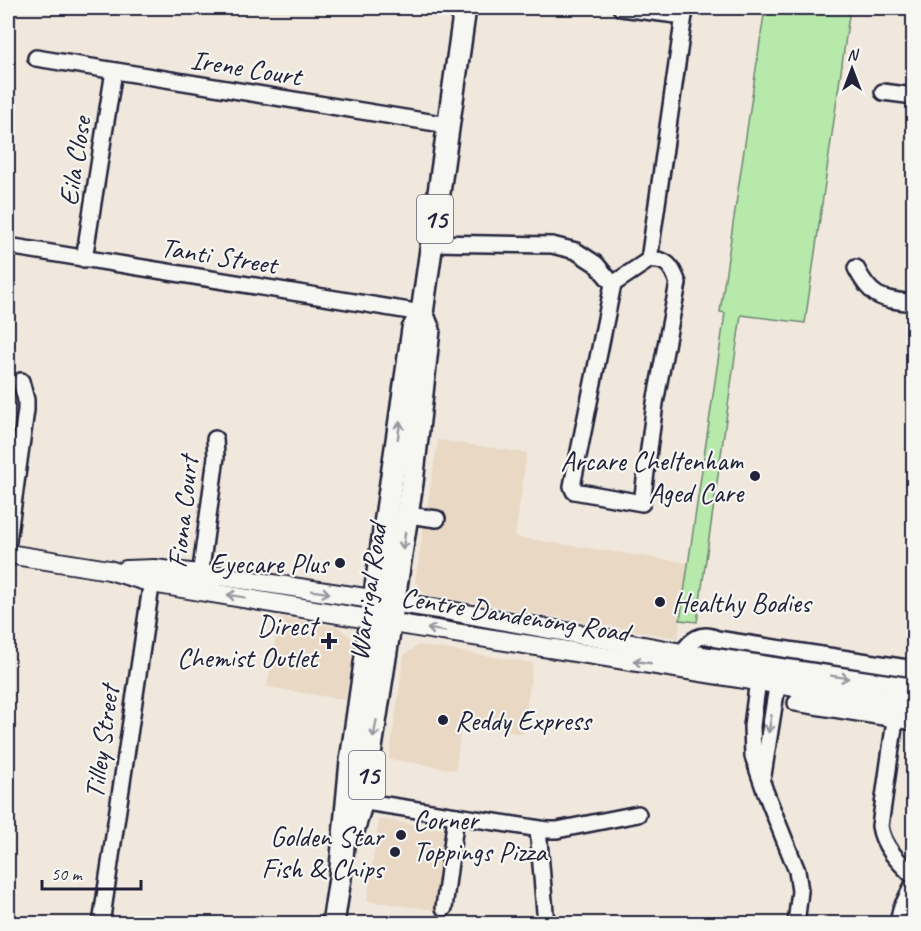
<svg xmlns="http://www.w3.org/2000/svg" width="921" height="931" font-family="Caveat,sans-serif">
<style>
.built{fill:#e9d8c4}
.green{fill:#b6e9aa;stroke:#6c8672;stroke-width:1.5}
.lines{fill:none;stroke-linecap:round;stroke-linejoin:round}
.minor-casing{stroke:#22223b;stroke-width:20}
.major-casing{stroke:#22223b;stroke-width:22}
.highway-casing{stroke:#22223b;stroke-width:26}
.minor{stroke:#f6f6f2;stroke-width:15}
.major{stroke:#f6f6f2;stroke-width:18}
.highway{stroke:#f6f6f2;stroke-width:21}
.oneway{stroke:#9797a0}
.poi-dot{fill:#22223b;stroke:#f6f6f2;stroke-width:2}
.labels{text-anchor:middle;stroke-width:4.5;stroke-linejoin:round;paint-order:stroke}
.shield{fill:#f6f6f2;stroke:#626272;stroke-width:1.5}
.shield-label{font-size:27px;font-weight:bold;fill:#22223b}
.street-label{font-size:28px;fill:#22223b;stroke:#f6f6f2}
.poi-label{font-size:28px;fill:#22223b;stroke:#f6f6f2;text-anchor:end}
</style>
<rect width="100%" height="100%" fill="#f0e8dd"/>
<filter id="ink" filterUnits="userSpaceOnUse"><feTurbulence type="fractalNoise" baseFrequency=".0167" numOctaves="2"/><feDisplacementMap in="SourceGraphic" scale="12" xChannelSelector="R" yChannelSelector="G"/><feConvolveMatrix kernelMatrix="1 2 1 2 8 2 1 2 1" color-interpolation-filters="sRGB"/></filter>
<g filter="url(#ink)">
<!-- built -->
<g class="built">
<polygon points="438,440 527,453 515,537 689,563 678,638 425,594 415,581"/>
<polygon points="279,617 338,627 354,640 346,700 267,687"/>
<polygon points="418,645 533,663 523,734 461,724 456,770 389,759 404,655"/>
<polygon points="379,819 448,830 436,910 367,901"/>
</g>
<!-- green -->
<polygon class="green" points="765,8 850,8 805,323 741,315 697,622 680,620 725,313 720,312"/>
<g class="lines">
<!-- minor casing -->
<g class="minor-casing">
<g id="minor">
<polyline points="621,8 684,16"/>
<polyline points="36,58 448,125"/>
<polyline points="883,92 914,96"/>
<polyline points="432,243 552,245 576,251 596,264 613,284"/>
<polyline points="8,246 422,313"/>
<polyline points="84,259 114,71"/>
<path d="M649,260c18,-2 23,7 29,23l-23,120 -13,100 -68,-12 -2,-5 41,-202 36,-24 36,-252"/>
<path d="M856,268c16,31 25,31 58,35"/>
<polyline points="408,515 437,519"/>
<polyline points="8,541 26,410 26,400 21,381"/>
<polyline points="199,584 216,457 215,439"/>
<path d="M682,653c9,-13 19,-22 35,-14l197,30"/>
<polyline points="759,672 752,726 753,756 765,791 797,871 800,891 796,924"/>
<path d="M899,692l-19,134c3,21 19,36 34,51"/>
<polyline points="796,703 914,722"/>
<polyline points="763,775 779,674"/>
<polyline points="353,800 547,830 557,830 638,814"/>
<polyline points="538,829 546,924"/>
<polyline points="444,908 456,816"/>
<polyline points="101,924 153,573"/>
<polyline points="898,924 901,909 914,883"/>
</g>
</g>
<!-- major casing -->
<g class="major-casing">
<g id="major">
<polyline points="8,554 109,570 152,583 411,626 914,706"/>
<polyline points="126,570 154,569 227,577 445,610 682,653 914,688"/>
</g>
</g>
<!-- highway casing -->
<g class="highway-casing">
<g id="highway">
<polyline points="353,831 362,801 369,761 412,483 429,330 422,313"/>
<polyline points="333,924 340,878 351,761 413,329 422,313 465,8"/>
</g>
</g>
<!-- minor -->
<use href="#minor" class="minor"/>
<!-- major -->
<use href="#major" class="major"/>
<!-- highway -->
<use href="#highway" class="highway"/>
</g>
<!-- one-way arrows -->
<defs><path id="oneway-shaft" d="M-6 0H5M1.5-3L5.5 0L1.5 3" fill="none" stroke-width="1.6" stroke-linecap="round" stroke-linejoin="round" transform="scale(1.5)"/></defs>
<g class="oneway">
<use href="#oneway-shaft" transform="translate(399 430) rotate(-82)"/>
<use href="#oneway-shaft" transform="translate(404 541) rotate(98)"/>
<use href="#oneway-shaft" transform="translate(321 592) rotate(9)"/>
<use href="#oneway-shaft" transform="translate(236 596) rotate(-171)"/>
<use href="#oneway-shaft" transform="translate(436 630) rotate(-171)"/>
<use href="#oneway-shaft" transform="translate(642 662) rotate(-172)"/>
<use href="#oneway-shaft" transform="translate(840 677) rotate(9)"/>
<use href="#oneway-shaft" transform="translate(770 724) rotate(100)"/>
<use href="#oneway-shaft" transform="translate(375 729) rotate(100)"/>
</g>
</g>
<!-- markers -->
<g class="poi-dot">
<circle cx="755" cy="476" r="6"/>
<circle cx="340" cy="563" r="6"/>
<circle cx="660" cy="602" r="6"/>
<path d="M326 632h6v6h6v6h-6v6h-6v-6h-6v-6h6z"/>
<circle cx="443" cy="720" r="6"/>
<circle cx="401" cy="835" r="6"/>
<circle cx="395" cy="852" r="6"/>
</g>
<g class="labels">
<!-- shield labels -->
<g class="shield">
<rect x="417" y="195" width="36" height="48" rx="4.5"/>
<rect x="349" y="751" width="36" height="48" rx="4.5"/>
</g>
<g class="shield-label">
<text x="435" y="228">15</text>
<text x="367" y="784">15</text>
</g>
<!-- street labels -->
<g class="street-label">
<text transform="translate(246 67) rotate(9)" y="10">Irene Court</text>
<text transform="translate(74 161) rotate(-81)" y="10">Eila Close</text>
<text transform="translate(219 255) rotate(9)" y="10">Tanti Street</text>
<text transform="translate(182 512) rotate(-84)" y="10">Fiona Court</text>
<text transform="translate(367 592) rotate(-82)" y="10">Warrigal Road</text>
<text transform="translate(515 614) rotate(9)" y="10">Centre Dandenong Road</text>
<text transform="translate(101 742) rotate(-82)" y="10">Tilley Street</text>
</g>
<!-- poi labels -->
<g class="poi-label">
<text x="743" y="470">Arcare Cheltenham<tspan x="743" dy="32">Aged Care</tspan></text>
<text x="328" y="573">Eyecare Plus</text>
<text x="672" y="612" text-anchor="start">Healthy Bodies</text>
<text x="317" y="635">Direct<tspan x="317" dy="32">Chemist Outlet</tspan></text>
<text x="455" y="730" text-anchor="start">Reddy Express</text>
<text x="413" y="829" text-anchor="start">Corner<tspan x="413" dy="32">Toppings Pizza</tspan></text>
<text x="383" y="846">Golden Star<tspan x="383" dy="32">Fish &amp; Chips</tspan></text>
</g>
</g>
<!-- margin -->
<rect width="921" height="931" fill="none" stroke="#f6f6f2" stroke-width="30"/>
<rect x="15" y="15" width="891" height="901" fill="none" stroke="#22223b" stroke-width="2" filter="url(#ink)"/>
<!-- north arrow -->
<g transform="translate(852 69)" stroke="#f6f6f2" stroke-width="4.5" paint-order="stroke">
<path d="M0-4.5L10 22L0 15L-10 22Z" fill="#22223b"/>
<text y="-9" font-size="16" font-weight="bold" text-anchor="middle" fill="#22223b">N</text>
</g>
<!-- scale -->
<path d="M42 880v9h99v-9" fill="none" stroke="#22223b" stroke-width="3"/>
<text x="51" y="880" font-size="18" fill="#22223b" stroke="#f6f6f2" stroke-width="4.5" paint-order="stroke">50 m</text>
</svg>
